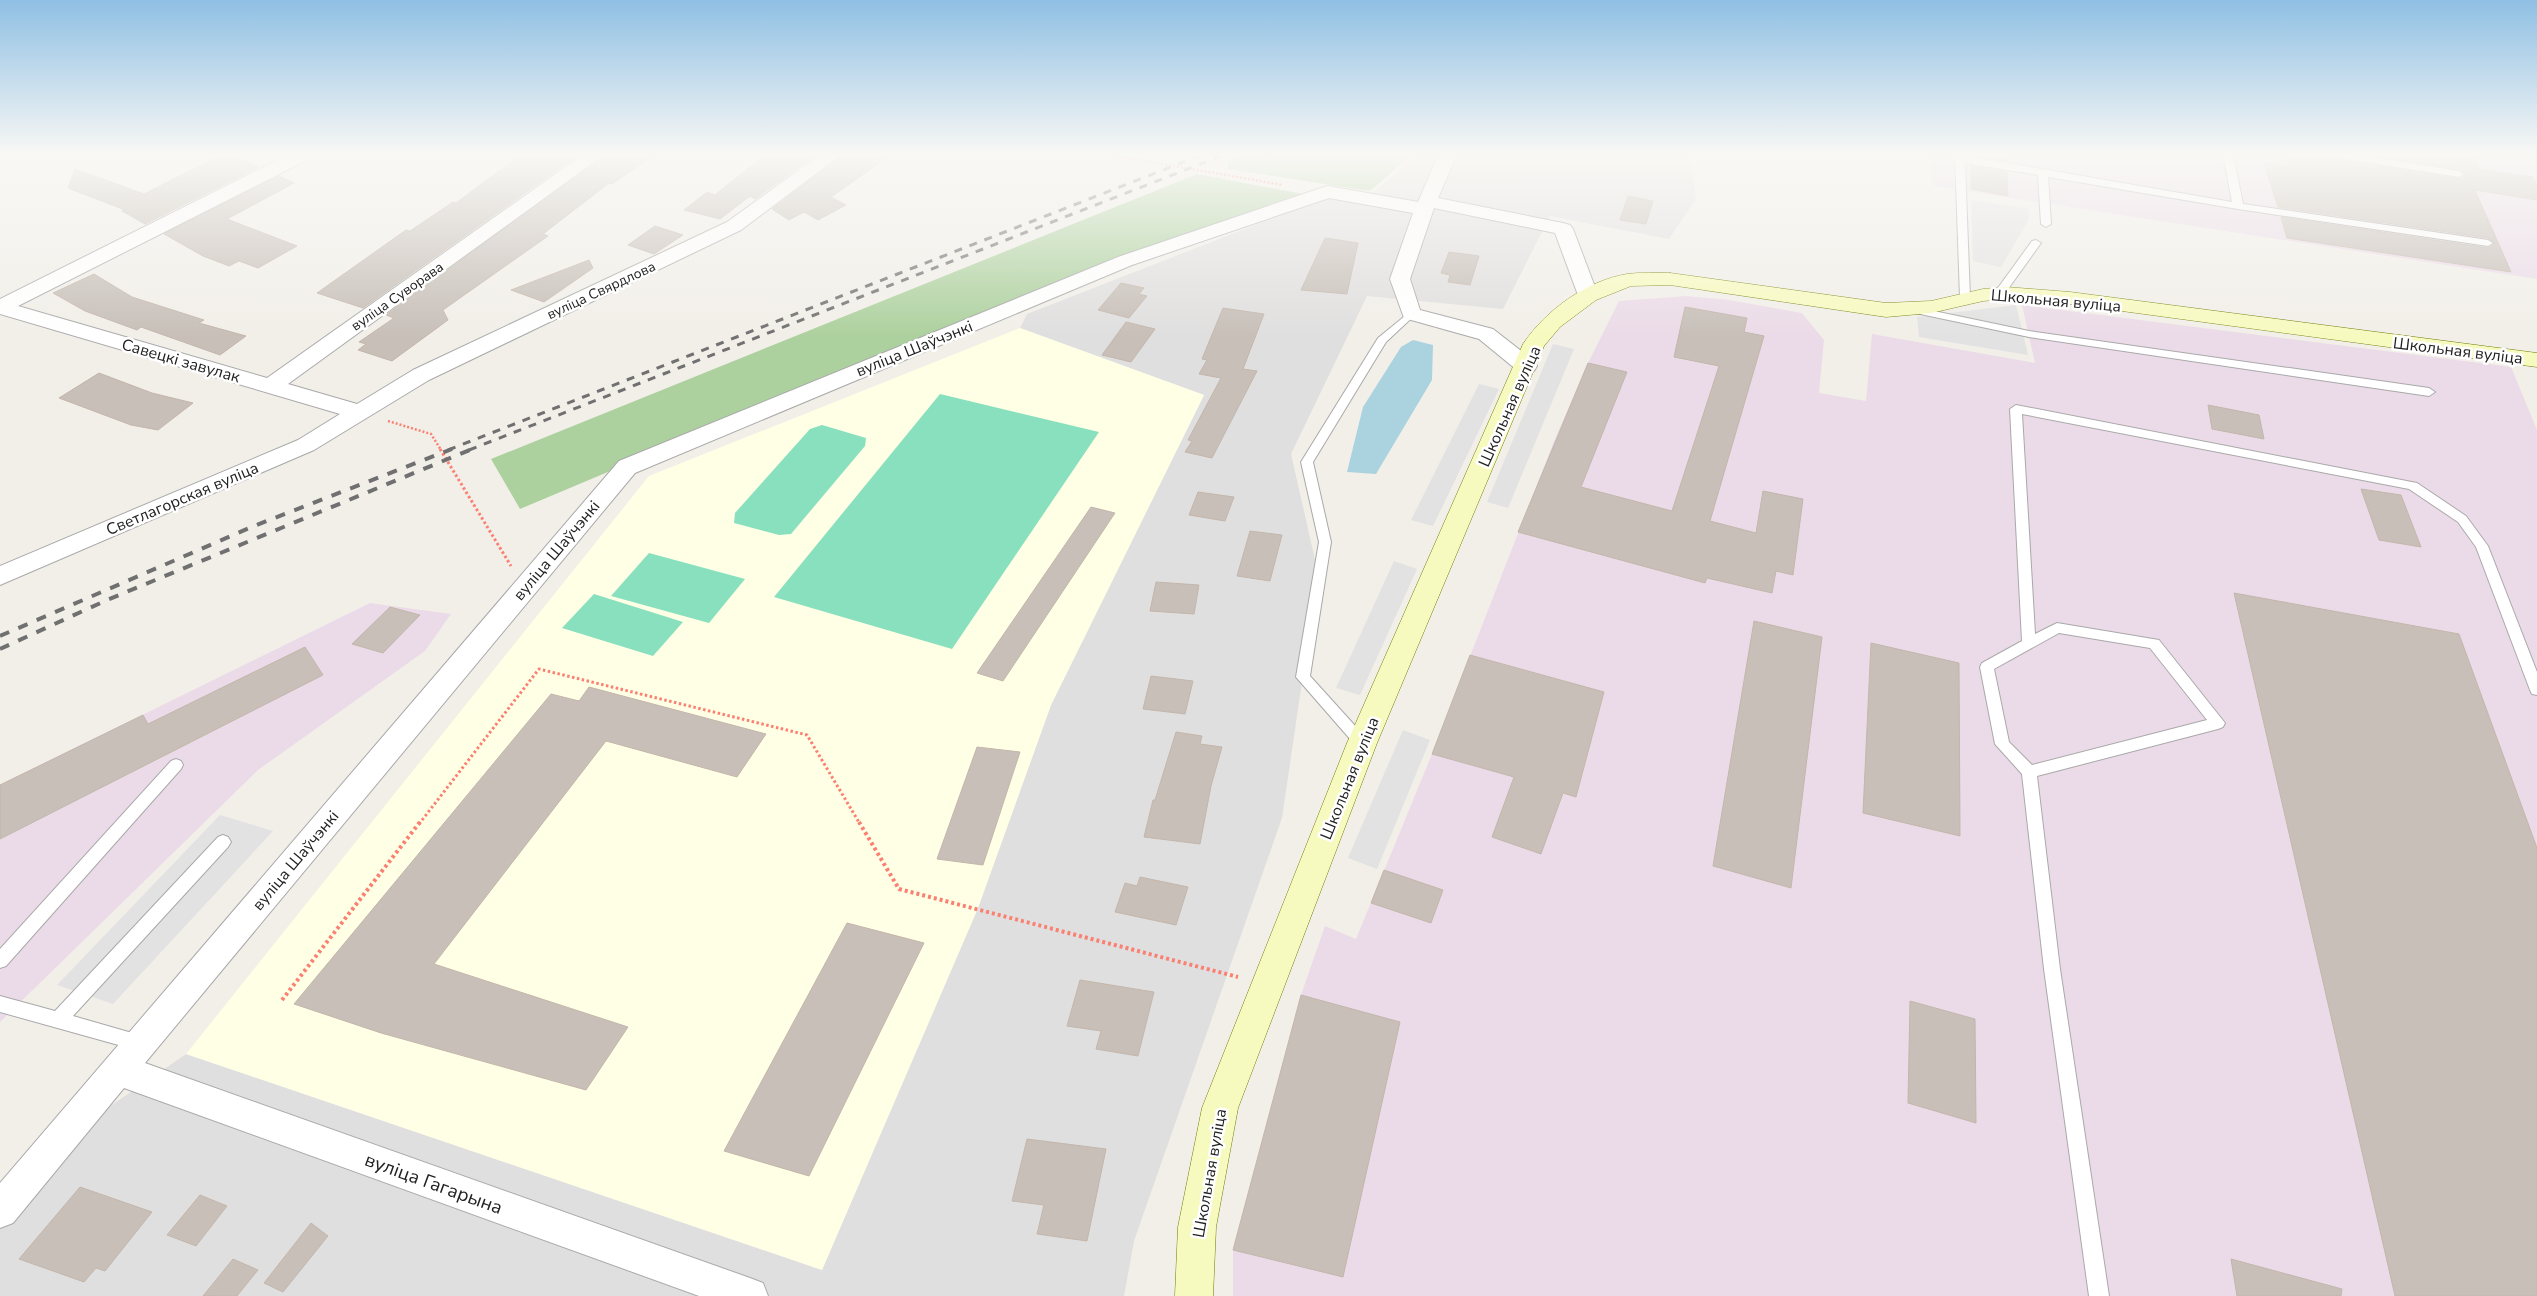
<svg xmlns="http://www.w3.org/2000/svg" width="2537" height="1296" font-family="'Nunito Sans',sans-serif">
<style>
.residential{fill:#e0dfdf}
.industrial{fill:#ebdbe8}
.education{fill:#ffffe5}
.forest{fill:#add19e}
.pitch{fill:#88e0be}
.parking{fill:#e2e2e2}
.water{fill:#aad3df}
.building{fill:#c7bfb8;stroke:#c4b6ab}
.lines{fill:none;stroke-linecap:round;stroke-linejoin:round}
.lane-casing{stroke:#a9a9a9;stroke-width:2}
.street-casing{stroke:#a9a9a9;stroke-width:2}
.secondary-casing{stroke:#707d05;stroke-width:1}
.path-far2{stroke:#fa8072;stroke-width:2.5;stroke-dasharray:2 2;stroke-linecap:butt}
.path-far1{stroke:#fa8072;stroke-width:3;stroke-dasharray:2.5 2.5;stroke-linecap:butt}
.path{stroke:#fa8072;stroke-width:4;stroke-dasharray:3 3;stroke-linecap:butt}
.lane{fill:#fff;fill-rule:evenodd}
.street{fill:#fff;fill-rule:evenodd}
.secondary{fill:#f7fabf;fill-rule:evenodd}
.rail-far1{stroke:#707070;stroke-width:3;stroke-dasharray:8 8;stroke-linecap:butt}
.rail{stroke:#707070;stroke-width:4;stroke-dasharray:10 10;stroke-linecap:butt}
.labels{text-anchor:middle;stroke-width:5;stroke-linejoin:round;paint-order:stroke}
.far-street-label{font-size:14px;fill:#222;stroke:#fff}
.street-label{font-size:16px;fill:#222;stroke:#fff}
.near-street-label{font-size:19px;fill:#222;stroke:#fff}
</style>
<rect width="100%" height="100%" fill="#f2efe9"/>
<!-- residential -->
<polygon class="residential" points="1418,154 1690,154 1696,199 1669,239 1550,216 1503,309 1367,296 1291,454 1318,573 1282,818 1134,1241 1124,1296 0,1296 0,1182 186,1054 822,1270 978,908 1051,705 1204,395 1020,328 1027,314 1319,200 1374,192"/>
<!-- industrial -->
<g class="industrial">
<polygon points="1931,154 2537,154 2537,279 1933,186"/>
<polygon points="1686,296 1729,300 1802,313 1824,340 1819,393 1866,401 1872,334 2035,363 2022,305 2511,367 2537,430 2537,1296 1233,1296 1233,1250 1301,995 1325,926 1356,939 1432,754 1554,441 1588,363 1619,301"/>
<polygon points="370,603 451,614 425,651 258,770 0,1022 0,785"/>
</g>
<!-- education -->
<polygon class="education" points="1020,328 1204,395 1051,705 978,908 822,1270 186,1054 649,476"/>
<!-- forest -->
<g class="forest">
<polygon points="1242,154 1413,154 1370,191 1228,169 1228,159"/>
<polygon points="1197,174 1303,194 1118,257 520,509 491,459"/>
</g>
<!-- pitch -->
<g class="pitch">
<polygon points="940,394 1099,432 952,649 774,597"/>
<polygon points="822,425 866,438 865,446 791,534 779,535 734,523 735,513 810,429"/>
<polygon points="649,553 745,579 709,623 611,596"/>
<polygon points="594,594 683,622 653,656 562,628"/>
</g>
<!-- parking -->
<g class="parking">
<polygon points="1971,200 2029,209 2029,219 2001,267 1973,261"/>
<polygon points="2016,305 2028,355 1919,337 1917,317"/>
<polygon points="1553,344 1574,349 1508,508 1487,502"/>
<polygon points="1479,384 1499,389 1433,526 1411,520"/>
<polygon points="1394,561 1417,569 1360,695 1336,688"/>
<polygon points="1403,730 1430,740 1377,869 1348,858"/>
<polygon points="220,815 273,831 113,1004 57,985"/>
</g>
<!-- water -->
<polygon class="water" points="1413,340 1433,345 1432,380 1376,474 1347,472 1363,407 1401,347"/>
<!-- building -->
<g class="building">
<polygon points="223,154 230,154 259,167 145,224 122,211 125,210 68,188 75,169 144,194"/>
<polygon points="522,154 580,154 363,308 317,293 406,230 410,231 453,202 456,203"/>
<polygon points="607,154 656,154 612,184 609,183 543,234 548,236 443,310 448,320 392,361 358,350 366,344 359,342 394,318 386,315"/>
<polygon points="766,154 817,154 755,199 750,196 720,219 684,210 707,192 715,195"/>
<polygon points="844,154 892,154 831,197 846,205 818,220 804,212 789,220 772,209"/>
<polygon points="1971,154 2007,154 2007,161 1971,155"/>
<polygon points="2290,154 2326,154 2333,159 2459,179 2466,175 2459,169 2365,154 2473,154 2479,169 2533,177 2537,186 2537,200 2475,190 2511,272 2287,238 2281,217 2488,248 2495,244 2488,238 2278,207 2264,163 2289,166"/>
<polygon points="1971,166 2007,172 2008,196 1971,189"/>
<polygon points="279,176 294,183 227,219 297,246 258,268 239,261 229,266 203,256 164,234"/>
<polygon points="1628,196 1653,201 1646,224 1620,220"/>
<polygon points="655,226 683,235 654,254 628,245"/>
<polygon points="1325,238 1358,243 1347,294 1301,290"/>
<polygon points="1449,252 1479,256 1470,285 1448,282 1450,275 1441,273"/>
<polygon points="589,260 593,268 544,302 511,290"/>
<polygon points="94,274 132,297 204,320 199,323 246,336 220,355 141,327 137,330 85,311 53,293"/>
<polygon points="1121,283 1144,288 1139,294 1147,296 1129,318 1098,310"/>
<polygon points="1685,307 1747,318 1744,332 1764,336 1710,521 1756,533 1763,491 1803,499 1793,575 1776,571 1772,593 1707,578 1705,583 1518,532 1588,363 1627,372 1581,487 1672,511 1719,366 1674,357"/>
<polygon points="1223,308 1264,314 1243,369 1257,371 1212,458 1185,452 1192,441 1188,440 1221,378 1199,374 1207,360 1202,359"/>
<polygon points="1126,322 1155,329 1131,362 1102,355"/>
<polygon points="99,373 152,393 193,403 158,430 131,425 59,398"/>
<polygon points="2208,405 2259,415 2264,439 2212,429"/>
<polygon points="2361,489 2401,495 2421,547 2379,540"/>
<polygon points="1198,492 1234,497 1225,521 1189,515"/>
<polygon points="1091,507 1115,513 1003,681 977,673"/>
<polygon points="1250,531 1282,535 1270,581 1237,576"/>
<polygon points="1156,582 1199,585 1194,614 1150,611"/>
<polygon points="2234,593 2459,634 2537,848 2537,1296 2395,1296"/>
<polygon points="390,607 420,615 383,653 352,644"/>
<polygon points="1754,621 1822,637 1791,888 1713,866"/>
<polygon points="1871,643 1959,663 1960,836 1863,813"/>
<polygon points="305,647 323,675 0,839 0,785 143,715 148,724"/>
<polygon points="1470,655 1604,692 1576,797 1563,793 1541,854 1492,837 1514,777 1432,754"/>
<polygon points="1151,676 1193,681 1185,714 1143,709"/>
<polygon points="589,687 766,734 737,777 606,741 434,964 628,1027 586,1090 381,1033 294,1004 551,694 579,701"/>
<polygon points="1176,732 1202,736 1200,744 1222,747 1211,786 1200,844 1144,837 1153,800 1155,800"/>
<polygon points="977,747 1020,752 983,865 937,859"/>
<polygon points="1384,870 1443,890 1431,923 1371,903"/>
<polygon points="1140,877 1188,887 1176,925 1115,912 1125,883 1137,886"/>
<polygon points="847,923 924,943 809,1176 724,1151"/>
<polygon points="1080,980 1154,992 1138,1056 1096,1049 1101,1031 1067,1026"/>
<polygon points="1301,995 1400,1022 1343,1277 1233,1250"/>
<polygon points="1910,1001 1975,1019 1976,1123 1908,1103"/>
<polygon points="1027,1139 1106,1149 1087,1241 1037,1234 1044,1205 1012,1201"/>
<polygon points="80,1187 152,1212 105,1271 96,1268 84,1282 19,1259"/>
<polygon points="200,1195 227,1206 196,1246 167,1235"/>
<polygon points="311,1223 328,1236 283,1292 264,1283"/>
<polygon points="233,1259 258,1270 237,1296 203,1296"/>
<polygon points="2231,1259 2342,1289 2341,1296 2237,1296"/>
</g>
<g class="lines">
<!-- lane casing -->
<g class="lane-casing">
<g id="lane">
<polygon points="1955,154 2232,202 2223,154 2233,154 2243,204 2488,240 2493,243 2488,246 2238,209 2048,177 2051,224 2046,227 2041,224 2038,175 1965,163 1970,298 1965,301 1960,298"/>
<polygon points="2328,154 2352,154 2459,171 2464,174 2459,177 2333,157"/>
<polygon points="2036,240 2041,243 2003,296 1995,296 1995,292 2032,241"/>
<polygon points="1910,306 2029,331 2429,388 2435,392 2429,396 2029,337 1906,311 1906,307"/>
<polygon points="1411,311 1416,314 1386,342 1313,462 1331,542 1310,676 1367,739 1369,743 1367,747 1357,747 1296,677 1319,542 1301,462 1378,338"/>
<path d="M2016,405l401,78 49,33 22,30 49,126v23l-5,-1 -2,-4 -54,-143 -18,-25 -49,-33 -387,-75 13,220 22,-11 102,17 66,83 -2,4 -5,2 -181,47 23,193 49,327h-20l-45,-327 -22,-195 -27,-30 -15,-77 2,-4 40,-22 -12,-232zM2059,633l91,15 57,72 -175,45 -23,-23 -15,-73z"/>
<polygon points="176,759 181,761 183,765 181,769 6,966 0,968 0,949 171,761"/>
<polygon points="223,835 228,837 231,842 228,847 73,1016 146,1037 149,1043 146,1049 140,1051 0,1012 0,996 55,1011 218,837"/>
</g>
</g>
<!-- street casing -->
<g class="street-casing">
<g id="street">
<polygon points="290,154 314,154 311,158 18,306 267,378 584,154 605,154 288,384 357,404 413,370 727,222 821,154 842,154 741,230 429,380 314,450 0,585 0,566 298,440 340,414 0,314 0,299"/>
<polygon points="1439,154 1457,154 1438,198 1563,223 1570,225 1573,229 1598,295 1595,299 1588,301 1581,299 1578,295 1555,233 1434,208 1410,279 1420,310 1493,329 1534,361 1537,366 1534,371 1526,373 1518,371 1479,339 1404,318 1390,279 1413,213 1329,198 1132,265 635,473 145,1063 750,1278 763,1283 768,1296 699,1296 124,1088 13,1223 0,1228 0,1183 619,461 1118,257 1321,188 1328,186 1418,202"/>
</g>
</g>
<!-- secondary casing -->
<g class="secondary-casing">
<path id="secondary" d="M1670,273l216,30 45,-2 52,-12 23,-2 64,5 467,61v14l-467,-63 -64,-5 -23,2 -52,12 -45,4 -216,-32 -39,1 -35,14 -36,27 -16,19 -167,397 -139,365 -22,119 -3,69h-38l3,-69 24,-119 145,-365 176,-399c23,-34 63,-63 104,-70 14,-2 29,-1 43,-1z"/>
</g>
<!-- path-far2 -->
<g class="path-far2">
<polyline points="1106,154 1283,185"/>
<polyline points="388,421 431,434 441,450"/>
</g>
<!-- path-far1 -->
<g class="path-far1">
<polyline points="440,449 511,566"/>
<polyline points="419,824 539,669 807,735 860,824"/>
</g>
<!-- path -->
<g class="path">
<polyline points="859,822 899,889 1238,977"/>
<polyline points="282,1000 420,822"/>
</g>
<!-- lane -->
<use href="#lane" class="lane"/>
<!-- street -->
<use href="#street" class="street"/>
<!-- secondary -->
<use href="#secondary" class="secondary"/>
<!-- rail-far1 -->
<g class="rail-far1">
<polyline points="448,450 1204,154"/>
<polyline points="469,450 1226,154"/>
</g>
<!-- rail -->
<g class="rail">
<polyline points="0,636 254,526 452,449"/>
<polyline points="0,649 107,600 472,449"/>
</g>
</g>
<!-- sky -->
<linearGradient id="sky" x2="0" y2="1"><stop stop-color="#8fc0e4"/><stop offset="0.46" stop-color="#f9f8f5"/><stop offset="1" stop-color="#f9f8f5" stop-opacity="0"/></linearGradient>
<rect width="2537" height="336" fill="url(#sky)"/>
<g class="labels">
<!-- far-street labels -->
<g class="far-street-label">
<text transform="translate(601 290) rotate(-25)" y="5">вуліца Свярдлова</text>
<text transform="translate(397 296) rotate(-35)" y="5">вуліца Суворава</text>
</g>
<!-- street labels -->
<g class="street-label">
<text transform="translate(2056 300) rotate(5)" y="6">Школьная вуліца</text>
<text transform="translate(914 348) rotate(-22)" y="6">вуліца Шаўчэнкі</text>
<text transform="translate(2458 350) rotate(7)" y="6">Школьная вуліца</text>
<text transform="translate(181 360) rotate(16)" y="6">Савецкі завулак</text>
<text transform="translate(1509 406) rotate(-66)" y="6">Школьная вуліца</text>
<text transform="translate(182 498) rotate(-23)" y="6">Светлагорская вуліца</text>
<text transform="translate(556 550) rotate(-50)" y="6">вуліца Шаўчэнкі</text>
<text transform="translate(1349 778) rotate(-68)" y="6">Школьная вуліца</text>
<text transform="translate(295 860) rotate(-50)" y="6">вуліца Шаўчэнкі</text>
<text transform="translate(1209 1173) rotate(-80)" y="6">Школьная вуліца</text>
</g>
<!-- near-street labels -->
<g class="near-street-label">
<text transform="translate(434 1183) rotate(20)" y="7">вуліца Гагарына</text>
</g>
</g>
</svg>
